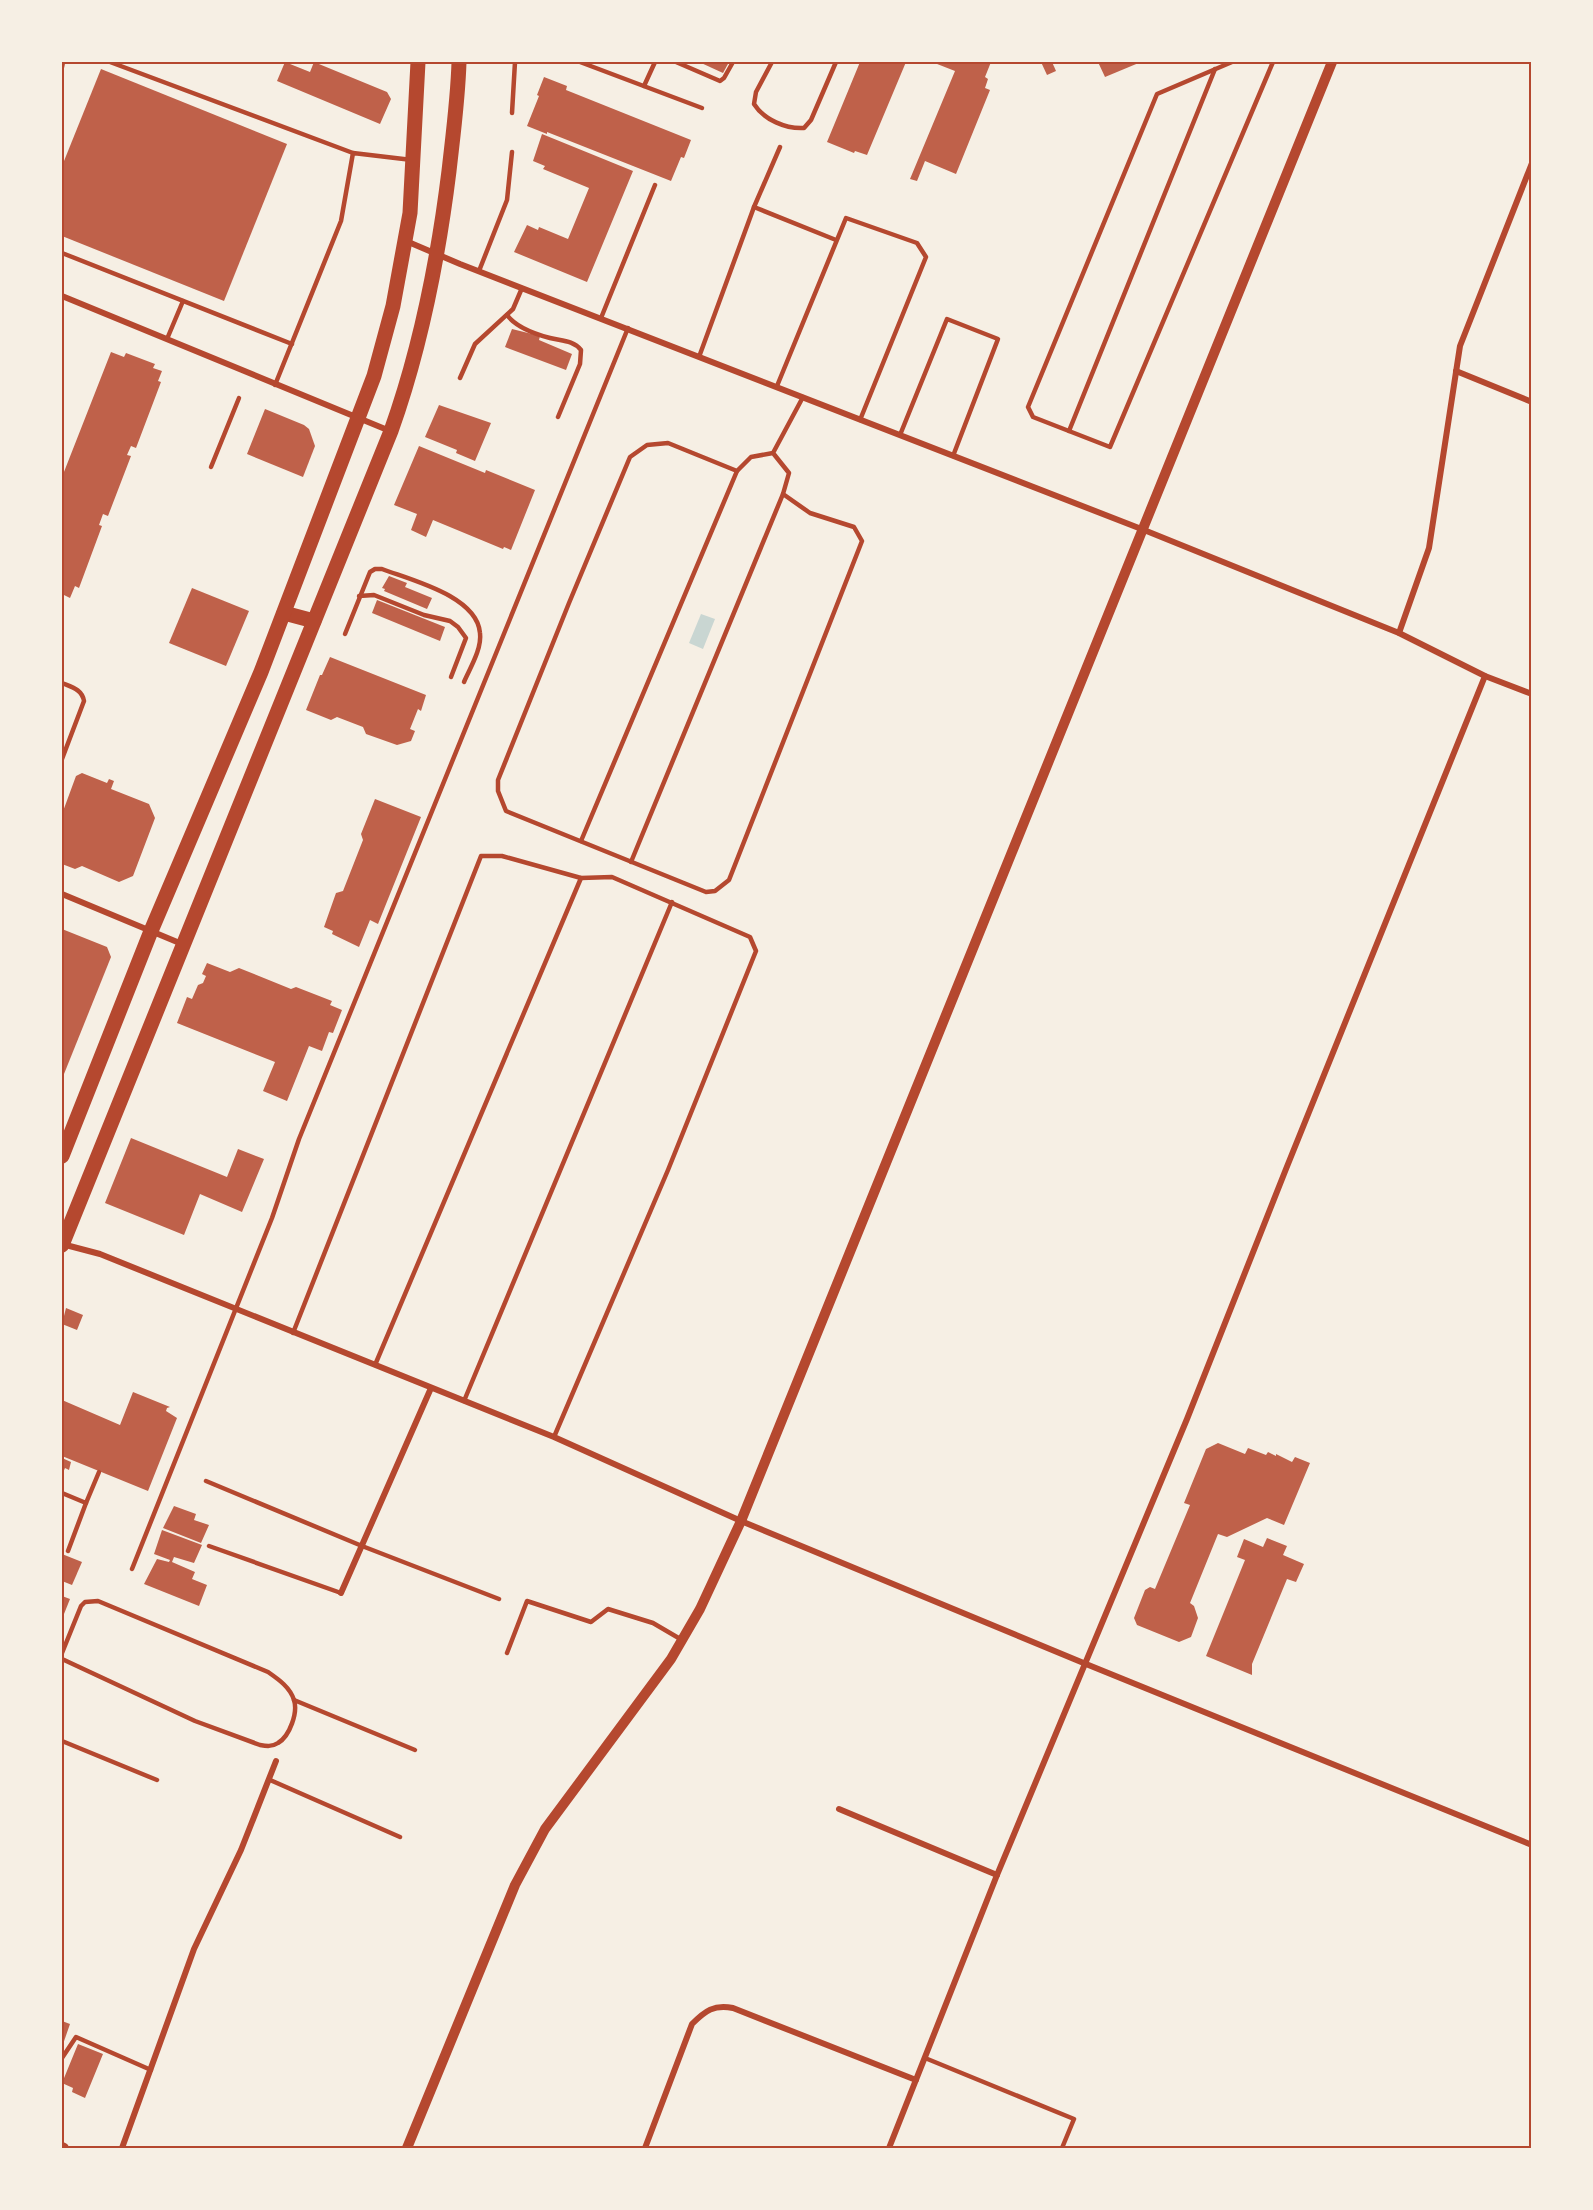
<svg xmlns="http://www.w3.org/2000/svg" width="1593" height="2210" font-family="Commissioner,sans-serif">
<style>
.water{fill:#c9d6d2}
.building{fill:#bf614a}
.lines{fill:none;stroke-linecap:round;stroke-linejoin:round}
.service{stroke:#b5482f;stroke-width:4.5}
.minor{stroke:#b5482f;stroke-width:6}
.tertiary{stroke:#b5482f;stroke-width:10}
.primary{stroke:#b5482f;stroke-width:15}
.neatline{fill:none;stroke:#b5482f;stroke-width:2}
</style>
<rect width="100%" height="100%" fill="#f6efe4"/>
<!-- water -->
<polygon class="water" points="701,614 715,619 703,649 689,643"/>
<!-- building -->
<g class="building">
<polygon points="285,62 310,72 314,62 387,92 391,99 380,124 277,81"/>
<polygon points="699,62 729,62 723,73"/>
<polygon points="860,62 906,62 867,155 855,151 854,153 827,142"/>
<polygon points="932,62 991,62 985,77 988,79 985,88 990,90 956,174 925,161 917,181 910,179 955,71"/>
<polygon points="1041,62 1052,62 1056,71 1047,75"/>
<polygon points="1098,62 1141,62 1105,77"/>
<polygon points="101,69 287,144 224,301 62,236 62,166"/>
<polygon points="544,77 567,86 566,90 691,140 684,158 681,157 671,181 547,132 547,134 527,126 539,96 537,95"/>
<polygon points="542,134 633,171 587,282 514,252 527,225 538,230 539,227 568,239 589,188 543,169 545,166 533,161"/>
<polygon points="512,329 540,336 539,340 572,354 566,370 505,347"/>
<polygon points="111,352 124,357 126,353 155,364 153,368 162,371 158,381 161,382 136,448 131,446 127,455 131,456 108,516 103,514 99,525 102,526 79,588 75,586 70,598 62,594 62,477"/>
<polygon points="439,405 491,423 475,461 456,453 457,450 425,437"/>
<polygon points="265,409 304,425 309,429 315,446 303,477 247,454"/>
<polygon points="419,446 485,473 486,470 535,490 511,550 504,547 503,549 433,520 426,537 411,530 417,514 394,505"/>
<polygon points="389,576 407,583 405,587 432,598 427,609 384,591 385,589 382,588"/>
<polygon points="192,588 249,611 226,666 169,643"/>
<polygon points="377,600 445,627 440,641 372,613"/>
<polygon points="330,657 426,695 421,711 418,709 410,729 415,731 411,741 397,745 366,734 363,727 337,717 331,720 306,710 320,675 322,675"/>
<polygon points="82,773 107,783 109,779 114,781 111,789 149,804 155,818 133,876 119,882 82,866 75,869 62,864 62,814 76,776"/>
<polygon points="375,799 421,817 378,924 370,920 359,947 332,934 333,931 324,927 336,893 343,891 363,840 361,834"/>
<polygon points="62,929 107,947 111,957 62,1079"/>
<polygon points="207,963 230,972 239,968 291,989 296,987 332,1001 330,1005 342,1010 333,1033 329,1032 322,1051 309,1046 287,1101 263,1091 275,1062 177,1023 187,997 192,999 198,985 203,983 206,976 202,974"/>
<polygon points="131,1138 227,1177 238,1149 264,1159 242,1212 200,1194 184,1235 105,1203"/>
<polygon points="66,1308 83,1315 77,1330 62,1324"/>
<polygon points="133,1392 170,1407 167,1408 166,1411 177,1418 148,1491 62,1456 62,1400 120,1425"/>
<polygon points="1218,1443 1245,1454 1248,1448 1266,1455 1268,1452 1276,1456 1276,1454 1292,1462 1295,1457 1310,1463 1284,1525 1267,1518 1227,1537 1218,1534 1190,1603 1194,1606 1198,1618 1191,1637 1179,1642 1137,1625 1134,1618 1145,1590 1150,1587 1155,1589 1190,1505 1184,1503 1206,1449"/>
<polygon points="62,1458 71,1462 69,1470 65,1468 62,1475"/>
<polygon points="174,1506 196,1514 194,1520 209,1525 201,1543 163,1528"/>
<polygon points="162,1530 202,1545 194,1563 174,1557 172,1562 195,1572 192,1579 207,1585 199,1606 144,1584 157,1559 169,1562 170,1560 154,1554"/>
<polygon points="1267,1538 1287,1546 1283,1555 1304,1564 1296,1582 1287,1579 1252,1664 1252,1675 1206,1656 1245,1560 1237,1557 1244,1539 1263,1547"/>
<polygon points="62,1554 82,1562 72,1585 62,1581"/>
<polygon points="62,1596 70,1599 62,1619"/>
<polygon points="62,2021 70,2024 62,2047"/>
<polygon points="78,2044 103,2054 85,2098 72,2092 73,2088 62,2083"/>
</g>
<g class="lines">
<!-- service -->
<g class="service">
<polyline points="110,62 353,153"/>
<polyline points="580,62 702,108"/>
<polyline points="676,62 720,81 724,78 733,62"/>
<path d="M772,62l-16,30 -2,12c10,16 32,25 50,24l7,-8 25,-58"/>
<polyline points="1232,62 1157,94 1028,407 1033,417 1110,447 1273,62"/>
<polyline points="62,67 63,62"/>
<polyline points="644,86 655,62"/>
<polyline points="512,113 515,62"/>
<polyline points="754,207 836,240"/>
<polyline points="62,253 292,344"/>
<polyline points="479,271 507,200 512,152"/>
<path d="M507,315c9,12 28,19 43,23 11,3 23,2 31,12l-1,14 -22,53"/>
<polyline points="601,318 655,185"/>
<polyline points="167,339 183,301"/>
<polyline points="699,357 754,207 780,147"/>
<polyline points="460,378 475,344 513,309 522,288"/>
<polyline points="275,385 341,221 353,153 412,160"/>
<polyline points="777,386 846,218 917,243 926,257 860,420"/>
<polyline points="1069,431 1215,69"/>
<polyline points="900,435 947,319 998,339 953,456"/>
<polyline points="773,453 751,457 737,471 668,443 647,445 630,457 569,603 498,780 498,791 506,811 706,892 715,891 729,880 862,541 854,527 810,513 783,494 789,473 773,453 803,397"/>
<polyline points="211,467 239,398"/>
<polyline points="359,596 374,595 424,615 450,621 458,627 466,638 451,677"/>
<path d="M345,634l25,-62 5,-3h7c29,11 95,27 98,64 2,16 -10,35 -16,49"/>
<path d="M62,683c9,4 20,6 22,18l-22,58"/>
<polyline points="581,841 737,471"/>
<polyline points="631,862 783,494"/>
<polyline points="293,1333 481,856 502,856 581,878 612,877 750,937 756,951 668,1170 554,1437"/>
<polyline points="375,1365 581,878"/>
<polyline points="464,1401 672,902"/>
<polyline points="206,1481 362,1546 499,1599"/>
<polyline points="62,1493 86,1503 99,1472"/>
<polyline points="209,1546 341,1593"/>
<polyline points="68,1551 86,1503"/>
<polyline points="132,1569 272,1218 299,1139 628,328"/>
<path d="M62,1653l19,-47 4,-4 13,-1 170,71c10,7 22,15 26,28 4,12 -4,36 -16,43 -6,4 -12,3 -18,2l-65,-24 -133,-62"/>
<polyline points="507,1653 527,1601 591,1622 608,1609 653,1623 682,1640"/>
<polyline points="294,1700 415,1750"/>
<polyline points="62,1741 157,1780"/>
<polyline points="270,1780 400,1837"/>
<polyline points="62,2058 76,2037 151,2070"/>
<polyline points="925,2058 1074,2119 1062,2148"/>
</g>
<!-- minor -->
<g class="minor">
<polyline points="406,241 460,264 1144,530 1399,633 1485,676 1532,694"/>
<polyline points="62,296 390,431"/>
<polyline points="1456,371 1532,402"/>
<polyline points="1399,633 1429,548 1460,346 1532,163"/>
<polyline points="62,894 182,944"/>
<polyline points="62,1244 100,1254 554,1437 741,1521 1086,1664 1532,1845"/>
<polyline points="341,1593 431,1388"/>
<polyline points="839,1809 997,1875"/>
<polyline points="122,2148 194,1949 241,1850 276,1761"/>
<path d="M645,2148l47,-124c13,-13 22,-20 41,-16l183,72"/>
<polyline points="889,2148 997,1875 1187,1419 1286,1169 1485,676"/>
</g>
<!-- tertiary -->
<g class="tertiary">
<polyline points="62,2147 64,2148"/>
<polyline points="407,2148 515,1885 545,1829 671,1659 700,1609 741,1521 1332,62"/>
</g>
<!-- primary -->
<g class="primary">
<polyline points="284,613 314,621"/>
<polyline points="62,1156 151,931 261,672 374,376 393,306 410,213 418,62"/>
<path d="M62,1245l329,-814c30,-84 47,-171 58,-260 4,-36 9,-73 10,-109"/>
</g>
</g>
<!-- border -->
<rect width="1593" height="2210" fill="none" stroke="#f6efe4" stroke-width="126"/>
<rect x="63" y="63" width="1467" height="2084" class="neatline"/>
</svg>
